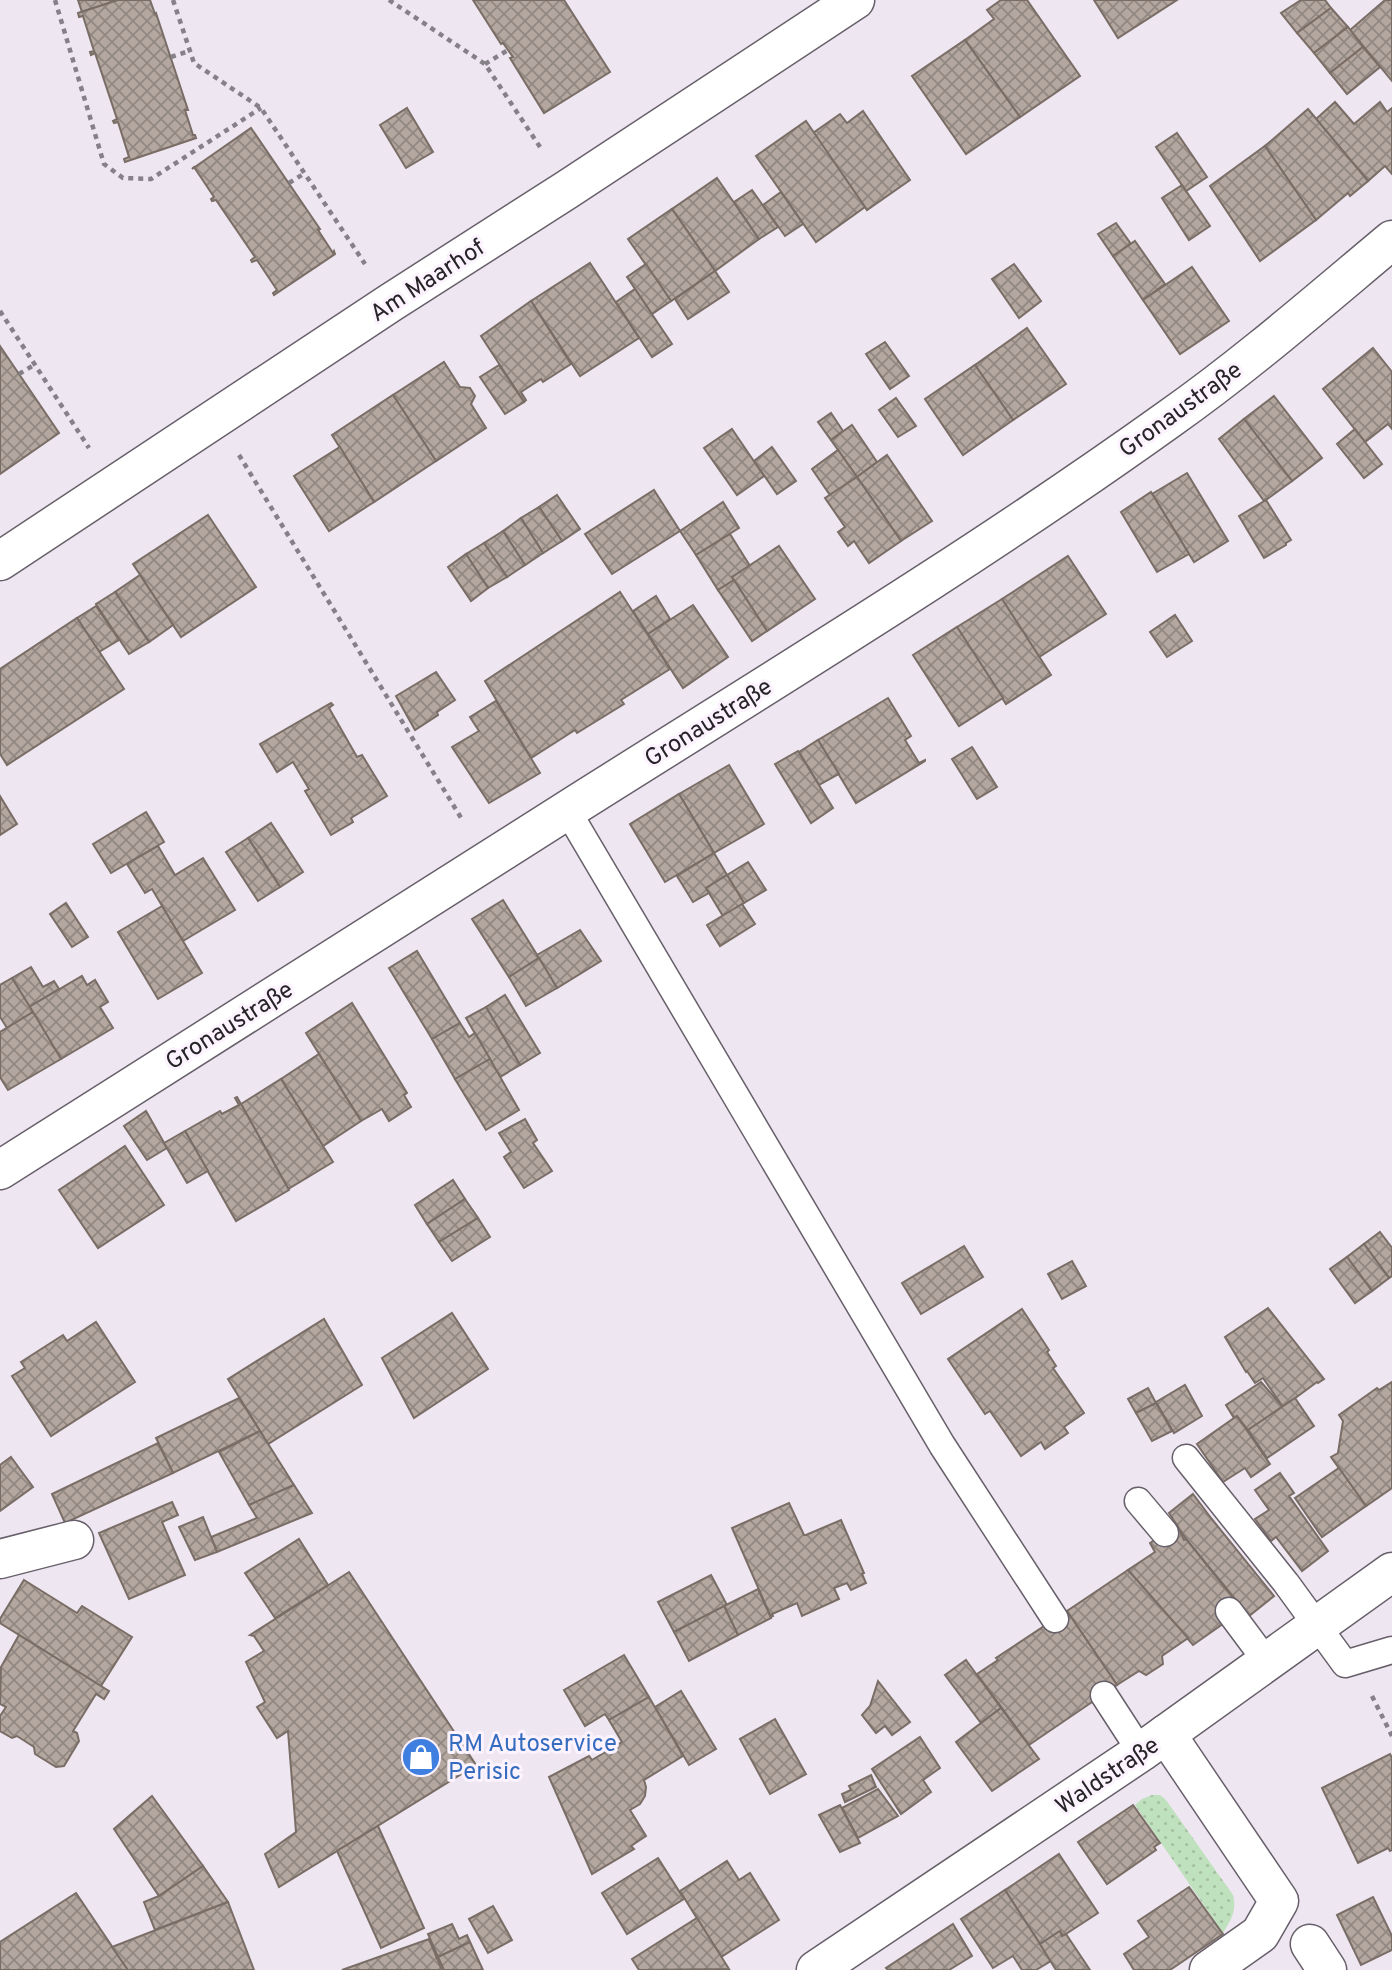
<svg xmlns="http://www.w3.org/2000/svg" width="1392" height="1970" font-family="Overpass,sans-serif">
<style>
.grass{fill:url(#grass-dots)}
.building{fill:url(#building-cross-hatch);stroke:#796d66;stroke-width:2}
.lines{fill:none;stroke-linecap:round;stroke-linejoin:round}
.lane-casing{stroke:#675f69;stroke-width:29}
.street-casing{stroke:#675f69;stroke-width:41}
.secondary-casing{stroke:#675f69;stroke-width:41}
.path{stroke:#868188;stroke-width:4.5;stroke-dasharray:5 5;stroke-linecap:butt}
.lane{stroke:#fff;stroke-width:26}
.street{stroke:#fff;stroke-width:38}
.secondary{stroke:#fff;stroke-width:38}
.labels{text-anchor:middle;stroke-width:6;stroke-linejoin:round;paint-order:stroke}
.street-label{font-size:24px;fill:#272428;stroke:#fcf3ff}
.shop-label{font-size:24px;fill:#366cbe;stroke:#fcf3ff;text-anchor:start}
</style>
<defs>
<pattern id="grass-dots" width="8" height="8" patternUnits="userSpaceOnUse" patternTransform="scale(1.75)"><rect width="8" height="8" fill="#c0e1bd"/><path d="M2 2h.1M6 6h.1" fill="none" stroke="#a5c1a2" stroke-width="1.8" stroke-linecap="round"/></pattern>
<pattern id="building-cross-hatch" width="8" height="8" patternUnits="userSpaceOnUse" patternTransform="scale(1.75)"><rect width="8" height="8" fill="#b3a79f"/><path d="M0 0l8 8M0 8l8-8" fill="none" stroke="#928882"/></pattern>
</defs>
<rect width="100%" height="100%" fill="#eee6f1"/>
<!-- grass -->
<path class="grass" d="M1152,1795h8l6,5 67,95c4,16 -2,25 -10,38l-88,-128 7,-6z"/>
<!-- building -->
<g class="building">
<polygon points="78,0 118,0 82,12"/>
<polygon points="118,0 150,0 155,14 156,13 188,110 185,110 193,135 195,135 196,138 125,162 124,159 129,157 118,122 114,123 113,121 117,119 95,53 91,55 90,52 94,51 83,16 79,17 78,13"/>
<polygon points="473,0 564,0 610,72 544,113 510,58 513,57 503,43 501,44"/>
<polygon points="1001,0 1027,0 1080,76 1020,117 965,40 994,19 987,10"/>
<polygon points="1094,0 1177,0 1118,38"/>
<polygon points="1301,0 1325,0 1331,8 1297,33 1281,13"/>
<polygon points="1385,0 1392,0 1392,81 1350,30"/>
<polygon points="1331,8 1348,27 1314,53 1297,33"/>
<polygon points="1348,27 1363,47 1330,73 1314,53"/>
<polygon points="965,40 1020,117 966,154 912,76"/>
<polygon points="1363,47 1380,67 1347,94 1330,73"/>
<polygon points="1335,102 1354,124 1380,102 1387,112 1392,108 1392,174 1385,166 1368,181 1316,119"/>
<polygon points="407,108 433,152 406,168 380,125"/>
<polygon points="1308,109 1368,181 1350,196 1348,193 1316,220 1265,146"/>
<polygon points="863,111 910,180 867,210 813,133 840,114 847,123"/>
<polygon points="806,121 865,207 816,242 756,156"/>
<polygon points="251,128 320,229 318,230 333,253 334,251 335,254 274,295 273,293 277,290 257,260 252,262 251,260 255,257 216,200 212,201 211,199 214,197 194,167 192,169"/>
<polygon points="1177,133 1207,177 1186,191 1156,147"/>
<polygon points="1265,146 1316,220 1260,261 1210,186"/>
<polygon points="717,178 759,239 715,271 672,209"/>
<polygon points="1182,185 1210,226 1189,240 1162,198"/>
<polygon points="752,190 778,227 759,239 734,202"/>
<polygon points="781,192 803,224 785,236 763,205"/>
<polygon points="672,209 715,271 671,301 628,239"/>
<polygon points="1116,223 1131,244 1113,256 1098,234"/>
<polygon points="1135,241 1165,284 1143,300 1113,256"/>
<polygon points="590,263 639,338 580,376 531,301"/>
<polygon points="646,264 671,301 652,314 627,277"/>
<polygon points="1014,264 1041,301 1019,318 992,279"/>
<polygon points="1192,267 1229,321 1180,354 1143,300"/>
<polygon points="715,271 729,292 688,319 675,299"/>
<polygon points="635,289 672,344 652,357 616,302"/>
<polygon points="531,301 571,364 543,382 541,379 521,392 526,400 524,402 481,336"/>
<polygon points="1027,328 1066,384 1013,420 975,365"/>
<polygon points="885,342 909,376 890,389 866,354"/>
<polygon points="0,346 59,433 0,474"/>
<polygon points="1373,348 1392,372 1392,429 1388,424 1365,442 1323,389"/>
<polygon points="444,362 460,387 470,388 475,396 471,404 486,428 436,461 393,395"/>
<polygon points="499,365 524,402 505,414 480,377"/>
<polygon points="975,365 1013,420 963,455 925,399"/>
<polygon points="393,395 436,461 374,502 332,435"/>
<polygon points="1274,396 1322,458 1292,481 1244,419"/>
<polygon points="896,398 916,426 898,437 879,410"/>
<polygon points="831,413 843,431 831,440 818,422"/>
<polygon points="1244,419 1292,481 1266,500 1264,501 1219,439"/>
<polygon points="852,425 877,462 857,477 831,440"/>
<polygon points="732,429 764,476 737,495 704,448"/>
<polygon points="1355,429 1382,464 1364,478 1337,444"/>
<polygon points="340,447 374,502 329,531 294,476"/>
<polygon points="772,447 796,481 777,494 754,461"/>
<polygon points="838,450 857,477 830,495 812,469"/>
<polygon points="887,455 932,521 901,541 857,477"/>
<polygon points="1187,473 1228,541 1194,562 1152,494"/>
<polygon points="857,477 901,541 869,563 854,541 848,546 838,532 845,527 825,498"/>
<polygon points="654,490 680,531 612,574 585,534"/>
<polygon points="1151,492 1189,554 1157,572 1121,512"/>
<polygon points="557,495 580,529 562,541 539,507"/>
<polygon points="1266,500 1291,540 1286,543 1286,545 1264,558 1239,516"/>
<polygon points="723,502 739,528 696,555 680,531"/>
<polygon points="539,507 562,541 543,553 521,518"/>
<polygon points="208,515 256,587 181,637 133,564"/>
<polygon points="521,518 543,553 525,565 503,531"/>
<polygon points="503,531 525,565 507,577 484,543"/>
<polygon points="730,534 750,566 732,577 734,580 718,590 696,555"/>
<polygon points="484,543 507,577 488,588 466,554"/>
<polygon points="779,546 815,599 767,631 732,577"/>
<polygon points="466,554 488,588 471,601 448,567"/>
<polygon points="1068,556 1106,614 1039,657 1002,599"/>
<polygon points="140,575 173,625 149,642 115,592"/>
<polygon points="734,580 767,631 752,641 718,590"/>
<polygon points="115,592 149,642 129,654 96,604"/>
<polygon points="620,592 670,669 621,700 624,704 577,733 575,730 531,758 485,681"/>
<polygon points="656,596 670,619 648,634 633,611"/>
<polygon points="1002,599 1051,675 1006,704 957,627"/>
<polygon points="693,605 728,657 683,688 648,634"/>
<polygon points="96,606 119,640 99,652 77,618"/>
<polygon points="1175,615 1192,641 1167,657 1150,632"/>
<polygon points="77,618 124,689 7,765 0,754 0,669"/>
<polygon points="957,627 1003,698 959,726 913,655"/>
<polygon points="436,672 455,700 437,712 438,715 415,730 396,696"/>
<polygon points="888,698 911,736 905,740 919,763 925,760 925,761 856,803 818,740"/>
<polygon points="496,701 540,773 489,803 452,747 479,731 470,717"/>
<polygon points="331,703 333,705 329,708 357,757 362,755 387,796 351,818 353,822 331,835 305,791 309,789 293,762 277,772 260,744"/>
<polygon points="818,740 839,774 819,785 799,752"/>
<polygon points="972,747 997,787 977,799 952,759"/>
<polygon points="798,751 833,808 811,823 775,764"/>
<polygon points="729,765 764,824 714,853 679,794"/>
<polygon points="679,794 714,853 665,882 630,824"/>
<polygon points="0,796 17,824 0,835"/>
<polygon points="146,812 164,842 111,873 93,844"/>
<polygon points="271,823 303,872 280,887 248,838"/>
<polygon points="248,838 280,887 258,901 226,852"/>
<polygon points="158,846 175,875 203,858 235,910 183,941 152,889 145,893 127,864"/>
<polygon points="714,853 727,875 706,888 709,893 693,902 677,876"/>
<polygon points="748,862 766,890 744,903 727,875"/>
<polygon points="727,875 744,903 723,916 706,888"/>
<polygon points="503,900 539,958 509,977 472,919"/>
<polygon points="66,903 88,937 72,947 50,914"/>
<polygon points="742,904 755,924 720,946 707,925"/>
<polygon points="162,906 202,973 158,999 118,932"/>
<polygon points="580,930 601,961 557,988 537,955"/>
<polygon points="417,951 460,1023 432,1039 389,968"/>
<polygon points="539,958 557,988 526,1006 509,977"/>
<polygon points="31,967 43,987 54,981 59,989 29,1007 12,978"/>
<polygon points="82,976 87,985 95,980 108,1002 100,1007 113,1028 61,1059 29,1007"/>
<polygon points="12,978 33,1012 7,1028 0,1017 0,985"/>
<polygon points="505,995 540,1053 520,1065 486,1007"/>
<polygon points="352,1003 407,1093 404,1095 411,1107 389,1121 382,1109 361,1121 306,1033"/>
<polygon points="486,1007 520,1065 500,1077 466,1018"/>
<polygon points="33,1012 61,1059 8,1090 0,1077 0,1032"/>
<polygon points="460,1023 469,1037 475,1033 490,1059 455,1079 432,1039"/>
<polygon points="319,1054 361,1121 323,1146 281,1079"/>
<polygon points="490,1059 519,1110 486,1130 455,1079"/>
<polygon points="281,1079 333,1162 288,1189 241,1104"/>
<polygon points="237,1097 289,1190 236,1221 185,1131 220,1111 222,1114 239,1105 235,1098"/>
<polygon points="146,1111 167,1148 147,1160 124,1126"/>
<polygon points="525,1119 537,1140 533,1143 552,1171 524,1188 504,1157 511,1152 499,1133"/>
<polygon points="185,1131 208,1171 187,1183 164,1143"/>
<polygon points="125,1146 164,1205 98,1248 59,1190"/>
<polygon points="453,1180 465,1199 427,1224 415,1205"/>
<polygon points="465,1199 478,1218 439,1242 427,1224"/>
<polygon points="478,1218 490,1237 452,1261 439,1242"/>
<polygon points="1380,1232 1392,1248 1392,1276 1389,1278 1364,1244"/>
<polygon points="1364,1244 1389,1278 1372,1291 1347,1257"/>
<polygon points="964,1246 983,1277 921,1314 902,1283"/>
<polygon points="1347,1257 1372,1291 1355,1303 1330,1269"/>
<polygon points="1072,1261 1086,1286 1062,1299 1048,1274"/>
<polygon points="1268,1308 1324,1379 1318,1383 1317,1382 1283,1407 1263,1378 1255,1383 1247,1371 1246,1372 1225,1337"/>
<polygon points="1022,1309 1049,1350 1047,1352 1056,1366 1053,1368 1084,1413 1064,1427 1068,1433 1045,1449 1041,1442 1021,1456 990,1411 985,1414 948,1359"/>
<polygon points="452,1313 488,1369 414,1418 382,1358"/>
<polygon points="324,1319 362,1385 268,1444 228,1379"/>
<polygon points="96,1322 135,1382 51,1436 12,1376 25,1368 21,1362 63,1335 67,1341"/>
<polygon points="1261,1382 1283,1407 1248,1430 1237,1416 1234,1418 1226,1405"/>
<polygon points="1392,1382 1392,1488 1366,1506 1331,1457 1338,1453 1343,1421 1339,1415 1377,1388 1379,1390"/>
<polygon points="1185,1385 1202,1416 1174,1433 1156,1402"/>
<polygon points="1148,1388 1156,1403 1136,1413 1128,1399"/>
<polygon points="239,1398 260,1431 173,1473 156,1438"/>
<polygon points="1295,1398 1314,1426 1267,1458 1248,1430"/>
<polygon points="1156,1403 1172,1431 1152,1441 1136,1413"/>
<polygon points="1237,1416 1270,1464 1251,1477 1245,1468 1223,1482 1197,1444"/>
<polygon points="260,1431 294,1485 249,1505 219,1452"/>
<polygon points="158,1443 173,1473 65,1523 52,1494"/>
<polygon points="11,1457 33,1487 0,1511 0,1465"/>
<polygon points="1339,1468 1366,1506 1322,1537 1295,1498"/>
<polygon points="1280,1473 1294,1493 1289,1496 1328,1551 1302,1571 1276,1537 1271,1541 1255,1519 1269,1510 1255,1490"/>
<polygon points="294,1485 312,1513 217,1552 211,1537 257,1518 249,1505"/>
<polygon points="1193,1494 1211,1518 1274,1596 1249,1616 1186,1539 1169,1513"/>
<polygon points="172,1502 178,1515 162,1522 185,1575 129,1599 99,1533"/>
<polygon points="789,1503 804,1535 806,1535 841,1520 864,1573 862,1574 866,1583 851,1590 847,1583 834,1588 839,1599 802,1616 797,1603 772,1614 773,1616 771,1617 732,1528"/>
<polygon points="203,1517 217,1552 195,1560 179,1527"/>
<polygon points="1177,1525 1184,1540 1186,1539 1239,1605 1227,1621 1193,1645 1128,1570 1155,1552 1150,1543"/>
<polygon points="299,1539 328,1585 275,1618 245,1573"/>
<polygon points="1128,1570 1188,1638 1162,1656 1163,1664 1146,1675 1139,1671 1117,1685 1067,1611"/>
<polygon points="349,1572 476,1765 279,1887 265,1854 296,1832 288,1731 277,1738 257,1707 265,1702 246,1662 264,1651 254,1636 250,1635"/>
<polygon points="711,1575 727,1605 674,1632 658,1602"/>
<polygon points="24,1580 77,1613 82,1606 132,1637 101,1686 0,1623 0,1619"/>
<polygon points="758,1589 771,1618 738,1635 724,1606"/>
<polygon points="724,1606 738,1635 689,1661 674,1632"/>
<polygon points="1067,1611 1117,1685 1029,1745 977,1674 998,1660 996,1658"/>
<polygon points="19,1635 109,1691 104,1699 96,1694 73,1731 77,1733 79,1741 64,1766 56,1767 35,1754 34,1747 17,1736 12,1738 0,1731 0,1716 6,1707 0,1704 1,1667"/>
<polygon points="624,1655 649,1697 609,1720 605,1714 585,1726 564,1690"/>
<polygon points="966,1660 1001,1708 981,1723 945,1675"/>
<polygon points="878,1681 910,1722 892,1735 885,1726 876,1733 862,1715 870,1706"/>
<polygon points="681,1691 716,1749 689,1765 655,1707"/>
<polygon points="649,1697 683,1756 644,1780 646,1787 645,1796 640,1804 630,1810 646,1836 631,1846 634,1849 592,1874 549,1777 589,1756 592,1760 622,1742 609,1720"/>
<polygon points="1001,1708 1039,1759 992,1791 956,1742"/>
<polygon points="775,1719 806,1774 770,1794 740,1739"/>
<polygon points="920,1737 940,1768 923,1780 931,1792 901,1814 872,1769"/>
<polygon points="1390,1754 1392,1758 1392,1850 1390,1851 1388,1848 1358,1863 1322,1788"/>
<polygon points="871,1775 876,1787 845,1802 842,1794 851,1790 849,1786"/>
<polygon points="878,1789 898,1816 858,1838 842,1808"/>
<polygon points="152,1796 203,1866 159,1896 114,1829"/>
<polygon points="840,1805 860,1843 840,1852 819,1815"/>
<polygon points="1133,1805 1160,1843 1154,1847 1156,1850 1107,1884 1078,1842"/>
<polygon points="378,1826 424,1928 381,1948 337,1851"/>
<polygon points="1059,1854 1098,1913 1066,1934 1062,1936 1060,1931 1040,1944 1005,1890"/>
<polygon points="658,1858 684,1899 627,1934 602,1893"/>
<polygon points="727,1861 739,1880 750,1873 779,1920 721,1957 680,1891"/>
<polygon points="203,1866 228,1902 155,1930 144,1902 159,1896"/>
<polygon points="1189,1887 1223,1934 1170,1970 1134,1970 1124,1954 1149,1937 1138,1921"/>
<polygon points="1005,1890 1051,1961 1036,1970 1022,1970 1013,1956 993,1968 961,1919"/>
<polygon points="76,1893 128,1970 0,1970 0,1942"/>
<polygon points="1373,1897 1392,1936 1392,1950 1361,1965 1337,1915"/>
<polygon points="228,1902 254,1970 128,1970 112,1947"/>
<polygon points="493,1906 512,1940 488,1953 469,1919"/>
<polygon points="697,1918 729,1969 639,1970 632,1959"/>
<polygon points="452,1924 459,1939 467,1935 470,1942 438,1957 428,1934"/>
<polygon points="953,1924 972,1956 949,1970 888,1970 886,1968"/>
<polygon points="1060,1931 1062,1936 1066,1934 1090,1970 1056,1970 1040,1944"/>
<polygon points="429,1939 442,1970 342,1970"/>
<polygon points="470,1942 483,1970 444,1970 438,1957"/>
</g>
<g class="lines">
<!-- lane casing -->
<g class="lane-casing">
<g id="lane">
<polyline points="567,810 942,1445 1055,1619"/>
<polyline points="1186,1458 1286,1583 1345,1664 1392,1650"/>
<polyline points="1138,1501 1165,1533"/>
<polyline points="1229,1611 1267,1662"/>
<polyline points="1104,1695 1141,1752"/>
</g>
</g>
<!-- street casing -->
<g class="street-casing">
<g id="street">
<polyline points="0,561 390,303 568,189 855,0"/>
<path d="M0,1170c190,-120 379,-242 569,-361 201,-127 406,-251 600,-390 78,-55 150,-118 223,-179"/>
<polyline points="0,1559 74,1540"/>
<polyline points="1166,1734 1279,1901 1260,1934 1209,1970"/>
<polyline points="1310,1944 1327,1970"/>
</g>
</g>
<!-- secondary casing -->
<g class="secondary-casing">
<polyline id="secondary" points="816,1970 1141,1752 1392,1572"/>
</g>
<!-- path -->
<g class="path">
<polyline points="55,0 104,164 123,178 151,179 261,108"/>
<polyline points="173,0 194,63 261,108 365,264"/>
<polyline points="389,0 485,64 542,150"/>
<polyline points="171,57 189,51"/>
<polyline points="485,64 508,50"/>
<polyline points="289,183 305,173"/>
<polyline points="0,311 89,448"/>
<polyline points="19,374 34,365"/>
<polyline points="239,455 463,821"/>
<polyline points="1372,1696 1392,1736"/>
</g>
<!-- lane -->
<use href="#lane" class="lane"/>
<!-- street -->
<use href="#street" class="street"/>
<!-- secondary -->
<use href="#secondary" class="secondary"/>
</g>
<!-- icons -->
<defs>
<g id="shop-disc" transform="scale(2.0125)"><circle r="9.5" fill="#3f7fe0" stroke="#fcf3ff"/><path d="M-5-2.5h2.3a2.7 3.5 0 0 1 5.4 0H5L5.5 6h-11ZM-1.5-2.5h3a1.5 2.3 0 0 0-3 0Z" fill="#fff"/></g>
</defs>
<g fill-rule="evenodd">
<use href="#shop-disc" x="421" y="1757"/>
</g>
<g class="labels">
<!-- street labels -->
<g class="street-label">
<text transform="translate(427 280) rotate(-33)" y="8">Am Maarhof</text>
<text transform="translate(1180 409) rotate(-36)" y="8">Gronaustraße</text>
<text transform="translate(708 722) rotate(-32)" y="8">Gronaustraße</text>
<text transform="translate(229 1025) rotate(-32)" y="8">Gronaustraße</text>
<text transform="translate(1107 1775) rotate(-34)" y="8">Waldstraße</text>
</g>
<!-- shop labels -->
<g class="shop-label">
<text x="448" y="1751">RM Autoservice<tspan x="448" dy="28">Perisic</tspan></text>
</g>
</g>
</svg>
